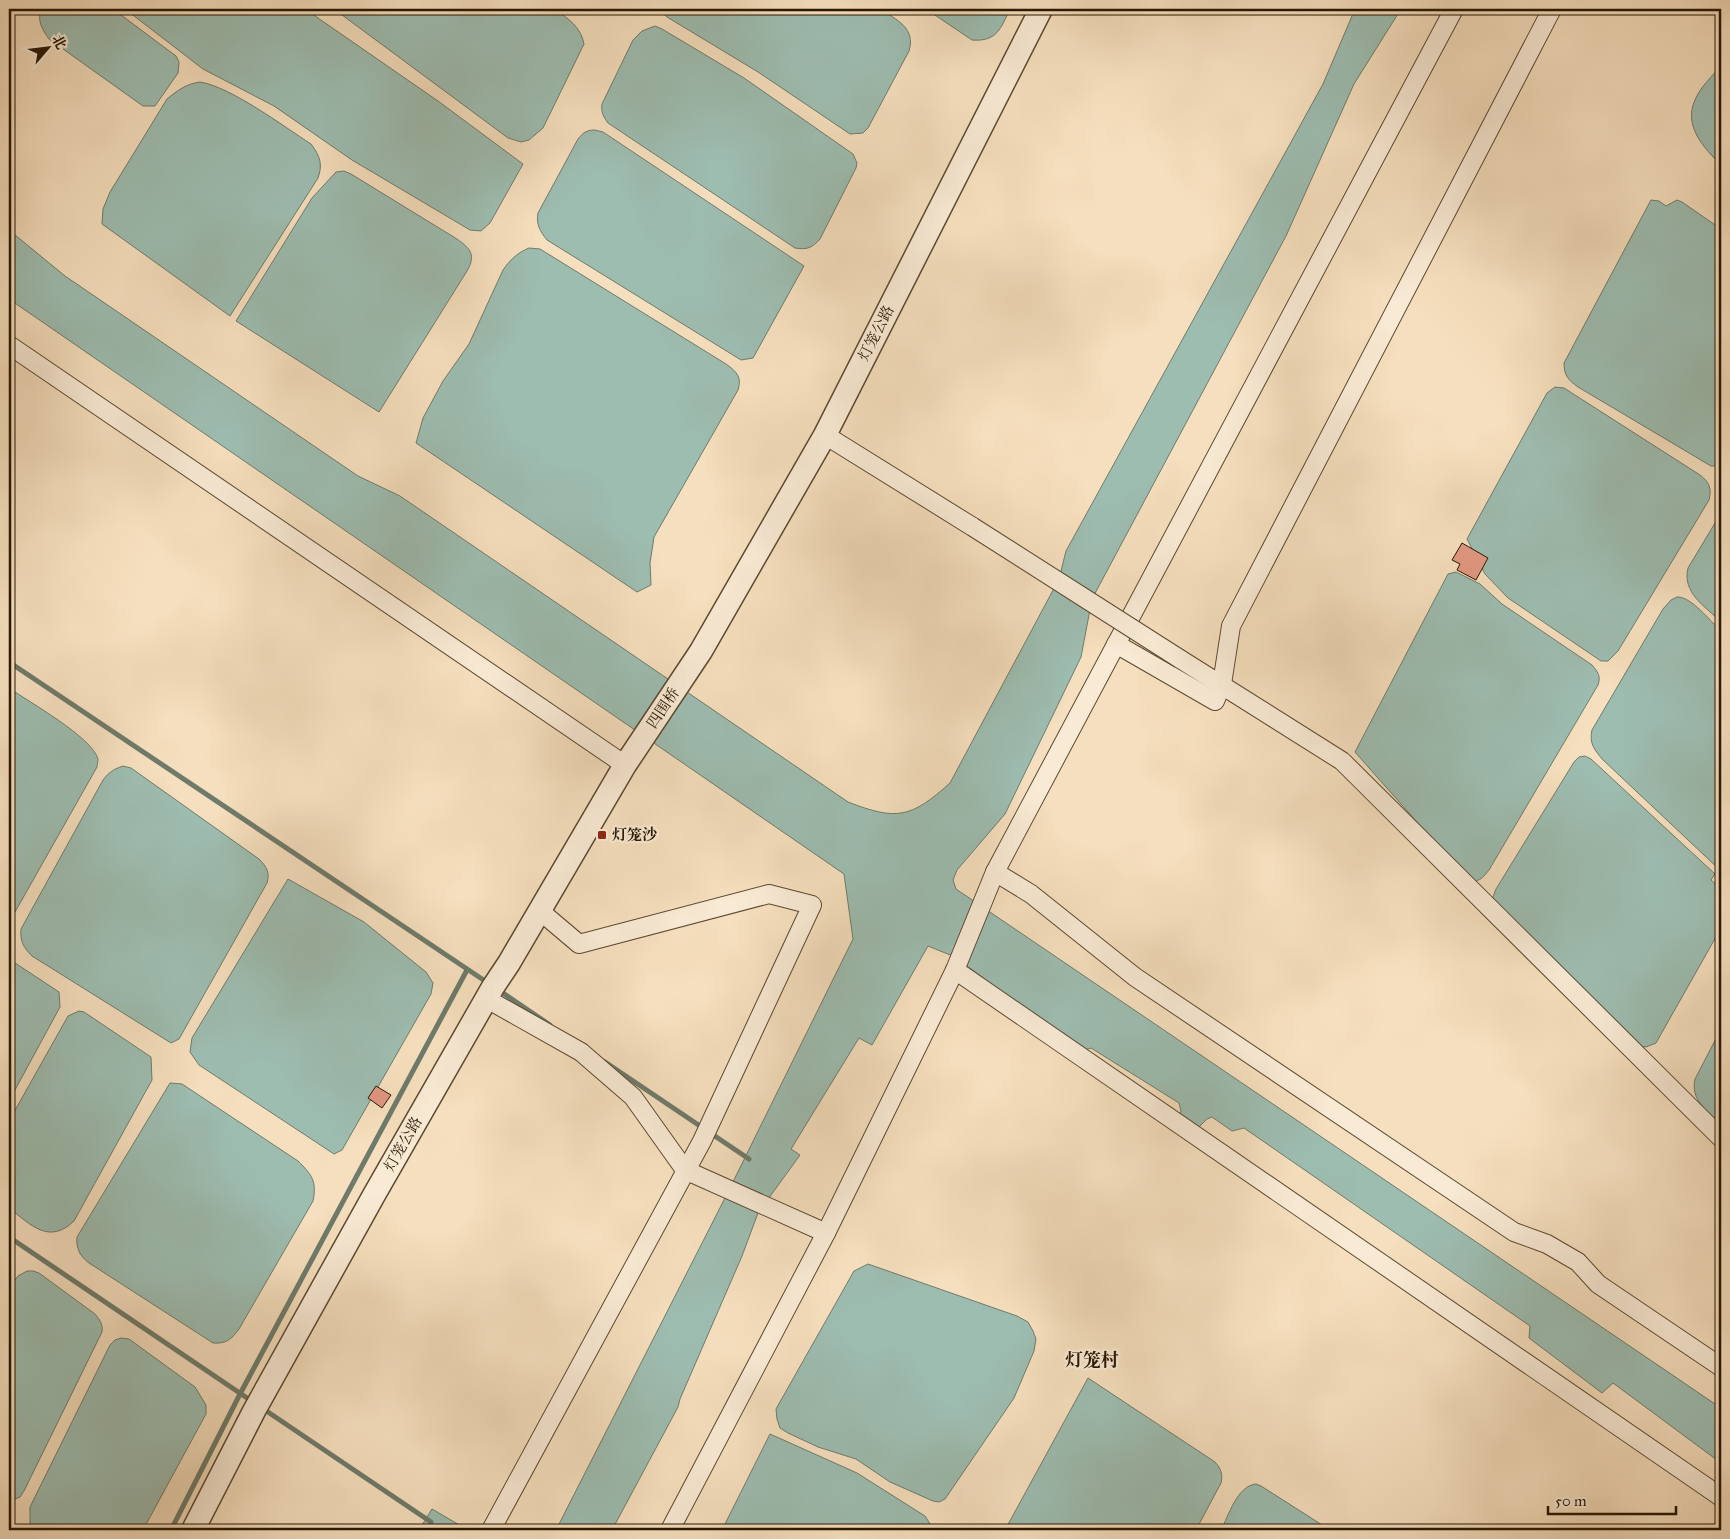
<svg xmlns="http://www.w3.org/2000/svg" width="1730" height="1539" font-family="'IM FELL Great Primer','Noto Serif SC',serif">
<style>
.water{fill:#9dbdb1;stroke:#6e7b6b}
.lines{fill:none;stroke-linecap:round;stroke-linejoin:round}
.stream{stroke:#6e7b6b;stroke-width:5}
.building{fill:#e29782;stroke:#271701}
.minor-casing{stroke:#5b4930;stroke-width:20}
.tertiary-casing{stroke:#5b4930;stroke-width:25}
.minor{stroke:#f9ead5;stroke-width:18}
.tertiary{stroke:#f9ead5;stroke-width:22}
.minor-bridge-casing{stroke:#5b4930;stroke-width:20;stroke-linecap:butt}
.minor-bridge{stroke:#f9ead5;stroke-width:18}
.poi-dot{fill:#8f2418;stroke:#f9ead5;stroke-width:2}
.labels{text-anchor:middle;stroke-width:4.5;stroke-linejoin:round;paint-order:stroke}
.street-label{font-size:15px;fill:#271701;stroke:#f9ead5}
.poi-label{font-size:15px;font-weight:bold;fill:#271701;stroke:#f9ead5;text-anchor:start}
.quarter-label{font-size:18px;font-weight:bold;fill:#271701;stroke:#f9ead5}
</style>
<rect width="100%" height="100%" fill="#f6dfbe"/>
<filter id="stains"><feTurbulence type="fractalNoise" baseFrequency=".004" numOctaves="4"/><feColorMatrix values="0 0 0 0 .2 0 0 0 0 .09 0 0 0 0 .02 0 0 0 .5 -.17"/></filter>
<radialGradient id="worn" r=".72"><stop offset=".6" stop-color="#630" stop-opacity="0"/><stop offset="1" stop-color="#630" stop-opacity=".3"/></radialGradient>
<!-- water -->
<g class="water">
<path d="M41,9h72l63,47 3,6 -1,11 -23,33h-12l-94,-67c-7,-10 -12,-18 -8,-30z"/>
<polygon points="125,9 305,9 438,101 523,164 490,223 481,231 470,230 352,160 274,106 203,69"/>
<path d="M334,9h220c14,9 27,18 30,35l-41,84 -14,12 -8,2 -13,-4z"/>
<path d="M659,9h221c17,11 36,19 29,42l-41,77 -5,5 -13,1 -92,-62 -91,-55z"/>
<path d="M926,9h84c-9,19 -13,33 -38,31z"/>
<path d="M1355,9h46l-47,75 -68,152 -194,363 -11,58 -76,157 -48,56 -4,10 3,9 765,519v55l-108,-80 -11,10 -73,-55 1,-12 -286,-198 -12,3 -20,-14 -5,2 -16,16 -14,-14 4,-10 -2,-8 -88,-55 -9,3 -127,-94 -27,-11 -56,99 -13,-7 -68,111 9,6 -42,58 -16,43 -62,143 -2,8 -66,123h-56l170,-334 127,-257 -9,-65 -835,-575v-69l56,46 293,200 42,20 448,306c49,19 63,16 102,-19l109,-204 7,-28 257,-467z"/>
<path d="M655,26l7,3 82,49 109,76 4,9 -1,5 -36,71c-8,9 -13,11 -25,9l-187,-125c-5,-7 -7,-11 -6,-19l31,-64 9,-9z"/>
<path d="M1721,65v100c-17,-17 -38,-39 -26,-65 5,-13 18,-24 26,-35z"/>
<path d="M200,82c31,5 83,44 111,62 9,12 12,20 7,34l-88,138 -128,-92 1,-15 7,-17 57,-93c11,-9 19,-15 33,-17z"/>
<path d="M595,130l8,2 201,134 -51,92 -12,2 -194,-120c-7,-9 -11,-15 -9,-27l40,-74c5,-6 8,-9 17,-9z"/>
<path d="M344,171l7,3 106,65c14,10 19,16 10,32l-88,141 -143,-91 76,-123 24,-26z"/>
<path d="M1651,200l8,1 7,5 11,-6 5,2 39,27v237h-10l-133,-79c-10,-7 -14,-12 -14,-24z"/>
<path d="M529,248l11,1 186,115c11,8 16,13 12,26l-84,147 -4,26 1,22 -14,7 -221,-149 7,-25 20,-37 26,-37 34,-74c7,-10 14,-17 26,-22z"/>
<path d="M1555,387l9,1 136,87c9,7 12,13 9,25l-91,151 -10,10h-7l-93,-63 -23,-24 -18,-35 80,-146z"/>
<path d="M1721,513v109c-16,-16 -39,-29 -33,-54z"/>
<path d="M1456,572l24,12 22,20 90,61c6,7 9,11 6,20l-109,185c-10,13 -14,14 -27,3l-107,-121 93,-178z"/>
<path d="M1677,597c14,-1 34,25 44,34v240l-119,-112c-8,-10 -13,-16 -10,-29l71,-121 8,-9z"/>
<path d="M9,688c20,14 83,49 89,71 0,1 -1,8 -1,8l-82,145 -6,7z"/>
<polygon points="1585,756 1591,759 1715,874 1711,880 1721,889 1721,928 1656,1043 1646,1047 1640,1046 1494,905 1493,897 1496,889 1574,762 1579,757"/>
<path d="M123,766l8,2 128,91c8,8 11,14 8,24l-88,156 -8,4 -139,-87c-9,-9 -12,-15 -11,-27l82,-149c6,-8 11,-11 20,-14z"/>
<polygon points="288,879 364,922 426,972 433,983 431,994 342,1150 334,1154 199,1065 190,1052 192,1038"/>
<polygon points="9,959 59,992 60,1007 9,1101"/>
<path d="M79,1011l5,1 67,45 1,23 -78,141c-25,24 -43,4 -65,-13v-87l59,-105z"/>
<path d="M1721,1029v96c-13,-13 -31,-25 -26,-46z"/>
<path d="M170,1083l12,1 116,77c14,14 19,20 15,40l-74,128c-7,10 -13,15 -26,14l-124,-80c-9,-7 -13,-14 -12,-26z"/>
<polygon points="868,1264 1017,1316 1028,1322 1033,1331 1036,1339 1034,1351 1014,1398 945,1499 939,1502 933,1501 890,1482 856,1459 818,1447 788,1433 780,1428 777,1419 776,1409 854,1271"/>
<path d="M27,1271h6l6,2 56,41c5,6 8,10 7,18l-78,159 -4,6 -11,5v-214l9,-12z"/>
<polygon points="121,1338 129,1339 195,1387 206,1405 206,1414 143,1530 39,1530 30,1524 30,1507 110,1345 115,1340"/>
<path d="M1088,1378l127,84c6,7 8,12 6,21l-25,47h-191z"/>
<polygon points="770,1434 857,1473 925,1516 934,1530 722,1530"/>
<path d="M1256,1484l5,2 69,44h-109c8,-15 16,-44 35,-46z"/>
<polygon points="432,1509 468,1530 419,1530"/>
</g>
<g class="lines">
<!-- stream -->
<g class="stream">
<polyline points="9,662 488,983"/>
<polyline points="497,989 550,1025"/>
<polyline points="605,1062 749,1159"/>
<polyline points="9,1237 253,1402"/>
<polyline points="262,1408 431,1522"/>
<polyline points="171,1530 240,1394 467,970"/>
</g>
</g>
<!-- building -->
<g class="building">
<polygon points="1462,543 1488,558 1476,580 1457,570 1460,564 1452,560"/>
<polygon points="376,1086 391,1095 382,1108 368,1098"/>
</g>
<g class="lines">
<!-- minor casing -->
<g class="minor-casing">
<g id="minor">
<polyline points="9,345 625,765"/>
<polyline points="825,435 973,527"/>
<polyline points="1116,644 1215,701 1222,684 1231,626 1552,9"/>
<polyline points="1180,659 1342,761 1721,1138"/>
<polyline points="995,872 1031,894 1135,977 1514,1232 1547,1244 1578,1262 1598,1284 1721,1367"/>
<polyline points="955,970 1721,1497"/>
<polyline points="487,999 581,1052 633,1097 685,1170 826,1233"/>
<polyline points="491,1530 702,1141 812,905 769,894 579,944 540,911"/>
<polyline points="670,1530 826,1233 955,970 995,872 1454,9"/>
</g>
</g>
<!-- tertiary casing -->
<g class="tertiary-casing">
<polyline id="tertiary" points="193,1530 254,1411 374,1195 493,987 509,963 625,765 701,651 825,435 1041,9"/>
</g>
<!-- minor -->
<use href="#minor" class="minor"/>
<!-- tertiary -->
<use href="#tertiary" class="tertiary"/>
<!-- minor-bridge casing -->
<g class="minor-bridge-casing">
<polyline id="minor-bridge" points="973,527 1180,659"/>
</g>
<!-- minor-bridge -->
<use href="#minor-bridge" class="minor-bridge"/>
</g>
<!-- markers -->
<rect class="poi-dot" x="597" y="830" width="10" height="10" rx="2.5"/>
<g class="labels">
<!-- street labels -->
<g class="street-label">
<text transform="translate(876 333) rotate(-63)" y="5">灯笼公路</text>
<text transform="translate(663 708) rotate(-56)" y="5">四围桥</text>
<text transform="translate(403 1144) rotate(-60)" y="5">灯笼公路</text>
</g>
<!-- poi labels -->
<g class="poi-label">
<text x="612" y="840">灯笼沙</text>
</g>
<!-- quarter labels -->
<g class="quarter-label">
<text x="1092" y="1366">灯笼村</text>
</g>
</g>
<!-- margin -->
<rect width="1730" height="1539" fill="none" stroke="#f6dfbe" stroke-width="30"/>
<rect x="10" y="10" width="1710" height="1519" fill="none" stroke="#271701" stroke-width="2.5"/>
<rect x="15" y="15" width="1700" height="1509" fill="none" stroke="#271701"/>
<!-- north arrow -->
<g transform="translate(48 48) rotate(62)" stroke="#f9ead5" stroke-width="4" paint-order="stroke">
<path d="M0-4L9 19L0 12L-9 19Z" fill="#271701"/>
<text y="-8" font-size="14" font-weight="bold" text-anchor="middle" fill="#271701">北</text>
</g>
<!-- scale -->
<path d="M1548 1506v8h128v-8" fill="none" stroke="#271701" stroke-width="2.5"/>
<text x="1555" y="1506" font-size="15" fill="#271701" stroke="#f9ead5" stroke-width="4" paint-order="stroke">50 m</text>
<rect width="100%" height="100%" filter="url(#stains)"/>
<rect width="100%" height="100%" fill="url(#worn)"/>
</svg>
